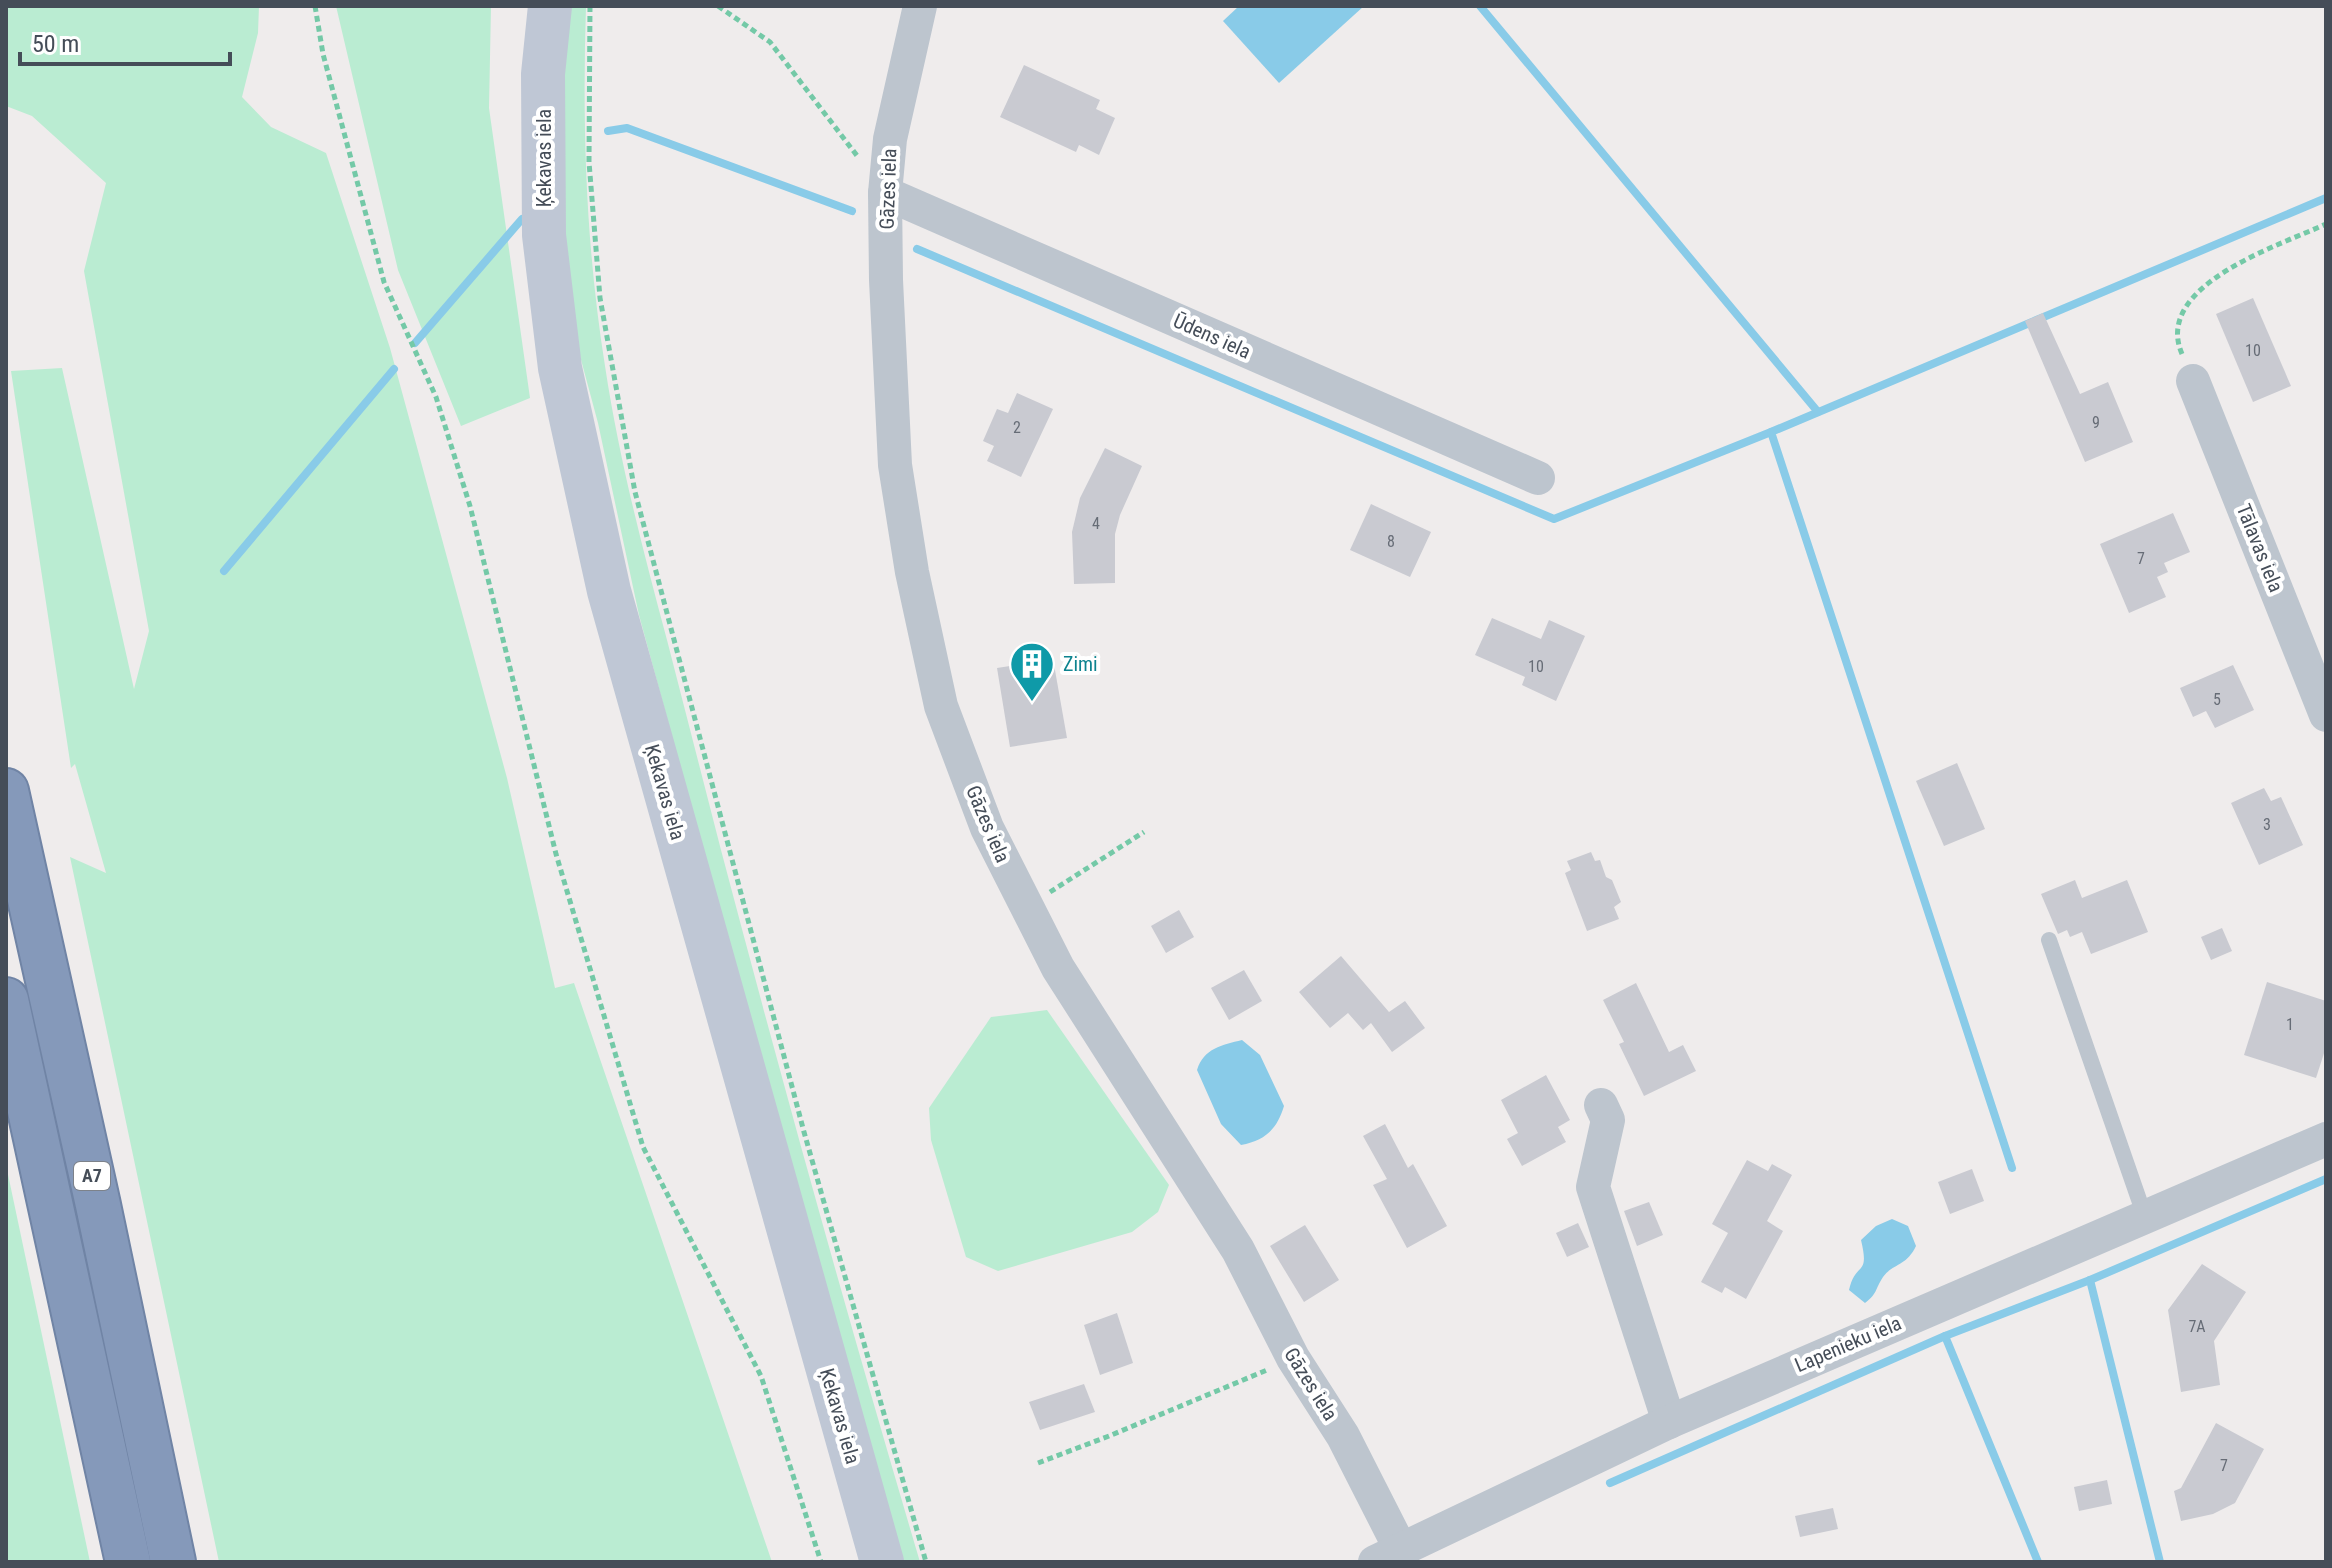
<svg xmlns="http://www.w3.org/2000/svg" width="2332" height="1568" font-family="'Roboto Condensed',sans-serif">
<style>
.green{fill:#baecd2}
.water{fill:#89cbe8}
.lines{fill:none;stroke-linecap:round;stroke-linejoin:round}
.stream{stroke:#89cbe8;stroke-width:8}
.building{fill:#c9cad1}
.motorway-casing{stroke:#7084a5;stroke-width:48}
.path{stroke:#74c9a7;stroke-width:5;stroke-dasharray:6 4;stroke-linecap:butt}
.service{stroke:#bdc5ce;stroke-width:16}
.minor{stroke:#bdc5ce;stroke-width:34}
.secondary{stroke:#bfc7d5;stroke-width:44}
.motorway{stroke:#8599ba;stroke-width:44}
.labels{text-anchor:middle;stroke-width:8;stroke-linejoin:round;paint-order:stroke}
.number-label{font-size:16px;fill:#666c76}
.shield{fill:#fff;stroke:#7d828a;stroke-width:2}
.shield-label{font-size:18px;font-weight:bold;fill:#454d58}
.street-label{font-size:20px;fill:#454d58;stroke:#fff}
.culture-label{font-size:20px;fill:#0d838f;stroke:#fff;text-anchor:start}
</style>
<rect width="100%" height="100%" fill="#efecec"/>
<!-- green -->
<g class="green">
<polygon points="6,6 259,6 258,33 242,97 271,127 326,153 390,348 507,778 555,988 574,983 772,1562 219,1562 70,857 106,873 75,764 71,768 11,371 62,368 134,689 149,631 84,271 106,183 32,116 6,106"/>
<polygon points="336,6 491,6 489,108 530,398 461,426 398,270"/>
<path d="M561,6h25c-4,121 0,241 19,360 14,93 38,184 62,274 18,70 36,140 54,210 63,239 129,476 199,712h-24l-257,-947 -41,-192 -22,-82 -10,-79z"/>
<polygon points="1047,1010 1169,1185 1158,1212 1132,1232 998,1271 966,1257 931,1140 929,1108 991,1017"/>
<polygon points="6,1165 90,1562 6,1562"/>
</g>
<!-- water -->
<g class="water">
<polygon points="1239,6 1364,6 1279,83 1223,21"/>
<path d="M1242,1040l18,15 24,51c-7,23 -18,34 -43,39l-20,-21 -24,-54c7,-22 25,-25 45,-30z"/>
<path d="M1892,1219l16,7 8,20c-10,21 -23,17 -33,31 -8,12 -5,16 -18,26l-16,-13c7,-30 21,-12 12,-50l15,-14z"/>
</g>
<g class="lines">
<!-- stream -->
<g class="stream">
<polyline points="1480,6 1818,412"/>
<polyline points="608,131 627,128 852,211"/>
<polyline points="917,249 1554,519 1771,432"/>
<polyline points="415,343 522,219"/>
<polyline points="224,571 394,369"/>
<polyline points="2012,1168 1771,432 2326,198"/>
<polyline points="2090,1280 2160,1562"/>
<polyline points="1945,1336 2038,1562"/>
<polyline points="1610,1483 1945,1336 2090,1280 2326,1179"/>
</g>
</g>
<!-- building -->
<g class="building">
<polygon points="1024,65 1100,100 1096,109 1115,118 1099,155 1079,145 1076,152 1000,117"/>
<polygon points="2253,298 2291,386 2253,402 2216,314"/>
<polygon points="2043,313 2080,394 2108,382 2133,442 2085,462 2025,321"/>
<polygon points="1017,393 1053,409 1021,477 987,461 994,446 983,441 997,409 1008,413"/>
<polygon points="1105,448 1142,466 1120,515 1115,534 1115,583 1074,584 1072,532 1080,498"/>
<polygon points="1371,504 1431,532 1410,577 1350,550"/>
<polygon points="2173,513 2190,552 2164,563 2168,572 2157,577 2166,597 2129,613 2100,544"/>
<polygon points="1492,618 1541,639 1549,620 1585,636 1556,701 1522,685 1525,677 1475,655"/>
<polygon points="1053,659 1067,738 1010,747 997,668"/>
<polygon points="2233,665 2254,710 2215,728 2206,711 2193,717 2180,688"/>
<polygon points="1957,763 1985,829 1944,846 1916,781"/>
<polygon points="2264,788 2271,801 2281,797 2303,845 2259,865 2231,803"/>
<polygon points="1591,852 1595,861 1600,860 1606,877 1612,880 1621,902 1614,907 1619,919 1587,931 1565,873 1571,870 1567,861"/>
<polygon points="2075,880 2082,898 2127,880 2148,932 2091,954 2082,932 2070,937 2067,930 2058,934 2041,894"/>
<polygon points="1179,910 1194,937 1166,953 1151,926"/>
<polygon points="2222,928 2232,951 2211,960 2201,937"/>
<polygon points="1341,956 1389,1012 1405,1001 1425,1028 1392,1052 1371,1023 1363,1030 1348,1013 1330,1028 1299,992"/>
<polygon points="1244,970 1262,1001 1229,1020 1211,988"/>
<polygon points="2267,982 2326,1001 2326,1047 2316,1078 2244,1055"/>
<polygon points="1636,983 1669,1052 1683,1045 1696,1071 1644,1096 1619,1044 1624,1042 1603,1000"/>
<polygon points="1546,1075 1570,1120 1558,1127 1566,1142 1522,1166 1507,1139 1518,1133 1501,1100"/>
<polygon points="1385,1124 1408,1168 1413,1164 1447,1226 1407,1248 1373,1185 1387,1179 1363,1136"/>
<polygon points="1747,1160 1768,1171 1772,1164 1792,1175 1767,1221 1783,1231 1746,1299 1725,1287 1722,1293 1701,1282 1728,1233 1712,1224"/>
<polygon points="1972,1169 1984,1201 1950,1214 1938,1182"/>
<polygon points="1649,1202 1663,1235 1637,1246 1624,1211"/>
<polygon points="1578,1223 1589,1247 1567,1257 1556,1233"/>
<polygon points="1305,1225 1339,1280 1304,1302 1270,1246"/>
<polygon points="2202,1264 2246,1292 2214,1341 2220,1385 2181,1392 2168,1310"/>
<polygon points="1117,1313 1133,1363 1100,1375 1084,1325"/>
<polygon points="1084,1384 1095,1412 1040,1430 1029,1402"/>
<polygon points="2216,1423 2264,1449 2235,1503 2213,1514 2181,1521 2174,1491 2181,1488"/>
<polygon points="2107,1480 2112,1504 2079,1511 2074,1487"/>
<polygon points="1833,1508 1838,1529 1800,1537 1795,1516"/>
</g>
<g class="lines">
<!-- motorway casing -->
<g class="motorway-casing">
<g id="motorway">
<polyline points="6,791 98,1205 173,1562"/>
<polyline points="6,1000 128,1562"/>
</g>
</g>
<!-- path -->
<g class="path">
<polyline points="315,6 323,54 384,282 436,397 470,506 556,854 643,1147 761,1376 821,1562"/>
<polyline points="590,6 589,162 600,298 635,492 804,1132 926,1562"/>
<polyline points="718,6 770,42 858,157"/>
<path d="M2182,354c-30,-69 99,-109 144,-130"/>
<polyline points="1050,892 1144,832"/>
<polyline points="1038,1463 1109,1436 1267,1370"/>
</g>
<!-- service -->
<polyline class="service" points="2049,940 2145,1217"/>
<!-- minor -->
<g class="minor">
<polyline points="920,6 890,139 885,193 886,280 895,465 912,572 941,706 987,828 1058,968 1238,1250 1293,1358 1343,1436 1400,1548"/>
<polyline points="885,193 1538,478"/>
<polyline points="2193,381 2326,715"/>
<polyline points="1601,1105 1608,1120 1593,1187 1669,1422"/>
<polyline points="1375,1562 1669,1422 2326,1139"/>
</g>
<!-- secondary -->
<polyline class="secondary" points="550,6 543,74 544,235 560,368 609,591 882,1562"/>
<!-- motorway -->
<use href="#motorway" class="motorway"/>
</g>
<!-- icons -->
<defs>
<g id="building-pin" transform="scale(2.3)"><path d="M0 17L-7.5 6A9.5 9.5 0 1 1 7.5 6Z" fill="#0f9aa8" stroke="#fff"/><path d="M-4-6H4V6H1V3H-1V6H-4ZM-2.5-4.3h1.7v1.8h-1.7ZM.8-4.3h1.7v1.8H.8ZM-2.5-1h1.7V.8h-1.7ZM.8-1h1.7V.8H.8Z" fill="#fff"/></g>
</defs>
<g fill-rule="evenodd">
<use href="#building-pin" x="1032" y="664"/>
</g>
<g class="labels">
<!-- number labels -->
<g class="number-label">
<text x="2253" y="356">10</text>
<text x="2096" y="428">9</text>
<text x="1017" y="433">2</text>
<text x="1096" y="529">4</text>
<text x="1391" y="547">8</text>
<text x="2141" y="564">7</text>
<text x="1536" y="672">10</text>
<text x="2217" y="705">5</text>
<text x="2267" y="830">3</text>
<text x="2290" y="1030">1</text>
<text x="2197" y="1332">7A</text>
<text x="2224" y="1471">7</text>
</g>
<!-- shield labels -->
<rect class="shield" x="74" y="1162" width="36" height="28" rx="6"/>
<g class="shield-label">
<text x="92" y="1182">A7</text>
</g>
<!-- street labels -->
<g class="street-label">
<text transform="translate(544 158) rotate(-90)" y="7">Ķekavas iela</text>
<text transform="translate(888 189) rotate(-88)" y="7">Gāzes iela</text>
<text transform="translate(1212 336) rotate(24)" y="7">Ūdens iela</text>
<text transform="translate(2260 548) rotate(68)" y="7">Tālavas iela</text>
<text transform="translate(665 792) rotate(74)" y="7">Ķekavas iela</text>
<text transform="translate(988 824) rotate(67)" y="7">Gāzes iela</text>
<text transform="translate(1848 1344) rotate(-23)" y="7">Lapenieku iela</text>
<text transform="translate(1311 1384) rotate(58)" y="7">Gāzes iela</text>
<text transform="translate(840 1416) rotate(74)" y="7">Ķekavas iela</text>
</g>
<!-- culture labels -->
<g class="culture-label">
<text x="1063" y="671">Zimi</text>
</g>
</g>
<!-- border -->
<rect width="2332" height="1568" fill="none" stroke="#454d58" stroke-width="16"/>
<!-- scale -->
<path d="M20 52v12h210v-12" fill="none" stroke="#454d58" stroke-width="4"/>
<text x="32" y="52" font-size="24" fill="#454d58" stroke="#ffffff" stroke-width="6" paint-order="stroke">50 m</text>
</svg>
